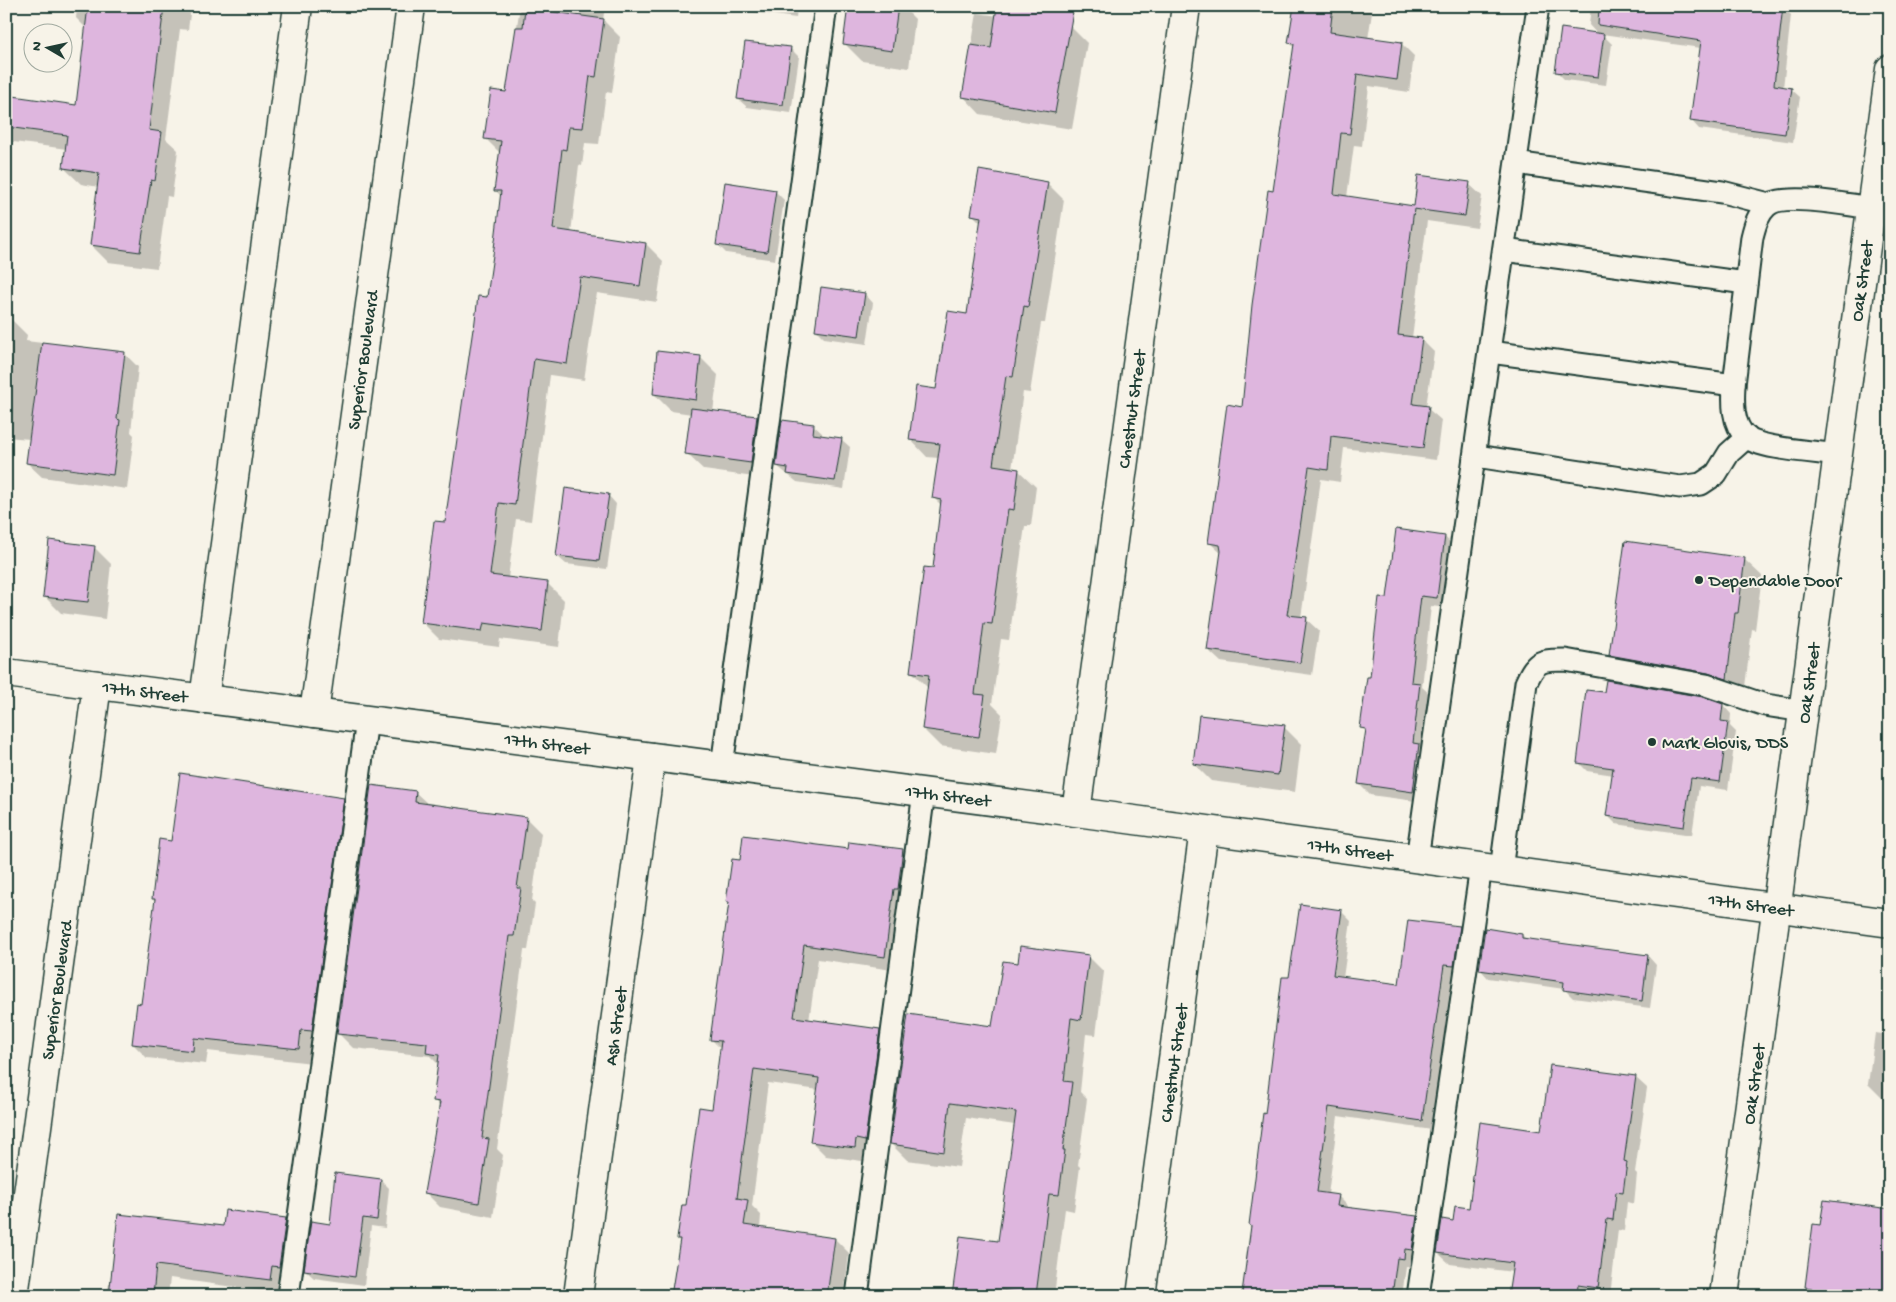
<svg xmlns="http://www.w3.org/2000/svg" width="1896" height="1302" font-family="'Gochi Hand',sans-serif">
<style>
.shadow{fill:#0003}
.building{fill:#deb6de;stroke:#1f3d34}
.lines{fill:none;stroke-linecap:round;stroke-linejoin:round}
.lane-casing{stroke:#1f3d34;stroke-width:25}
.street-casing{stroke:#1f3d34;stroke-width:31}
.secondary-casing{stroke:#1f3d34;stroke-width:31}
.lane{stroke:#f7f3e8;stroke-width:21}
.street{stroke:#f7f3e8;stroke-width:28}
.secondary{stroke:#f7f3e8;stroke-width:28}
.poi-dot{fill:#1f3d34;stroke:#f7f3e8;stroke-width:2}
.labels{text-anchor:middle;stroke-width:4;stroke-linejoin:round;paint-order:stroke}
.street-label{font-size:18px;fill:#1f3d34;stroke:#f7f3e8}
.poi-label{font-size:18px;fill:#1f3d34;stroke:#f7f3e8;text-anchor:start}
</style>
<rect width="100%" height="100%" fill="#f7f3e8"/>
<filter id="ink" filterUnits="userSpaceOnUse"><feTurbulence type="fractalNoise" baseFrequency=".02" numOctaves="2"/><feDisplacementMap in="SourceGraphic" scale="10" xChannelSelector="R" yChannelSelector="G"/><feConvolveMatrix kernelMatrix="1 2 1 2 8 2 1 2 1" color-interpolation-filters="sRGB"/></filter>
<g filter="url(#ink)">
<!-- shadow -->
<g class="shadow">
<polygon points="61,6 191,6 188,30 180,29 166,139 178,150 172,197 167,196 157,268 108,262 91,245 99,187 81,184 64,168 67,149 6,141 6,96 77,106 87,29 76,18 77,8"/>
<polygon points="520,6 605,6 603,20 620,37 612,93 606,92 599,144 585,143 582,166 579,165 571,233 646,244 663,261 657,302 597,293 584,380 550,375 531,521 516,519 508,578 547,583 564,600 559,647 500,639 499,647 439,639 422,622 446,523 488,299 502,197 495,190 500,153 485,138 507,94"/>
<polygon points="721,6 797,6 796,18 723,8"/>
<polygon points="850,6 902,6 915,19 909,68 862,61 845,44"/>
<polygon points="1295,6 1373,6 1368,39 1401,43 1414,56 1409,92 1369,86 1362,146 1354,145 1347,197 1415,207 1469,184 1482,196 1477,228 1427,221 1412,338 1422,340 1434,352 1426,407 1441,420 1436,460 1344,448 1340,482 1321,479 1301,618 1306,619 1319,631 1312,675 1221,662 1208,650 1222,554 1210,543 1243,408 1295,48 1290,43"/>
<polygon points="1591,6 1783,7 1791,15 1783,88 1791,89 1800,97 1793,142 1699,129 1691,120 1701,48 1602,34 1612,44 1606,85 1565,80 1556,71 1598,35 1589,25"/>
<polygon points="977,13 1070,26 1087,43 1072,129 980,114 963,96"/>
<polygon points="790,48 799,57 791,113 747,107 738,99"/>
<polygon points="1047,183 1064,200 1045,323 1041,323 1030,393 1023,392 1012,469 1018,470 1036,487 1031,526 1025,526 1009,640 1001,639 992,704 1002,714 996,754 940,746 923,729 928,688 912,672 934,569 942,506 934,498 939,458 927,457 910,439 937,391 968,316 982,224 972,214"/>
<polygon points="775,191 784,200 775,260 726,253 717,244"/>
<polygon points="865,294 873,303 867,344 824,338 816,330"/>
<polygon points="6,319 12,320 27,335 26,341 124,353 138,367 131,432 134,435 127,489 42,477 27,463 30,439 6,437"/>
<polygon points="701,358 718,375 713,412 757,418 774,435 768,479 704,470 686,453 692,414 671,411 654,394"/>
<polygon points="813,425 822,433 822,436 841,439 850,447 844,489 797,482 777,466"/>
<polygon points="608,495 616,504 607,569 566,564 557,556"/>
<polygon points="1445,537 1455,548 1447,608 1431,606 1422,687 1431,695 1423,802 1370,795 1359,784 1367,732 1362,728 1388,599"/>
<polygon points="94,547 111,564 105,619 61,613 44,596"/>
<polygon points="1744,559 1762,576 1755,630 1752,629 1744,695 1628,672 1611,655"/>
<polygon points="1723,705 1731,714 1730,726 1736,732 1728,790 1699,786 1692,835 1616,824 1608,816 1614,775 1587,771 1578,762"/>
<polygon points="1284,727 1301,744 1295,792 1211,781 1194,764"/>
<polygon points="415,792 429,805 526,818 541,833 532,901 535,904 528,950 524,950 497,1149 503,1155 493,1217 440,1207 425,1192 440,1107 435,1101 439,1065 430,1056 353,1048 338,1033"/>
<polygon points="343,799 357,813 312,1063 208,1051 206,1064 147,1058 133,1044 142,1005 156,901 153,899"/>
<polygon points="1890,804 1890,818 1888,817"/>
<polygon points="849,850 902,850 917,864 899,971 818,959 809,1021 879,1030 894,1044 869,1162 826,1156 812,1142 819,1090 768,1083 752,1206 761,1215 760,1229 835,1239 849,1253 844,1296 672,1296 681,1241 678,1239 713,1110 721,1049 712,1040 730,904 728,901 741,861"/>
<polygon points="1341,911 1351,921 1343,978 1400,986 1459,928 1469,937 1463,975 1454,974 1432,1130 1338,1116 1328,1195 1338,1196 1348,1206 1348,1209 1417,1217 1426,1227 1413,1268 1406,1267 1402,1296 1242,1296 1283,978 1290,979"/>
<polygon points="1522,935 1526,939 1648,956 1656,965 1650,1008 1573,998 1564,989 1488,978 1480,969"/>
<polygon points="1088,956 1104,972 1096,1035 1086,1034 1080,1092 1087,1099 1078,1165 1080,1167 1074,1211 1065,1209 1054,1296 953,1296 999,1243 1015,1125 966,1118 959,1167 907,1160 891,1144 993,1027 1019,964"/>
<polygon points="1875,1033 1890,1035 1890,1102 1885,1101 1868,1084"/>
<polygon points="1635,1077 1647,1088 1635,1172 1637,1174 1634,1204 1627,1202 1624,1231 1618,1230 1610,1296 1509,1296 1513,1272 1450,1264 1438,1253 1454,1222 1470,1209 1542,1132"/>
<polygon points="381,1180 389,1188 385,1228 371,1226 364,1285 314,1278 305,1270 331,1225"/>
<polygon points="286,1219 300,1233 284,1294 170,1278 168,1296 107,1296 109,1284 224,1228"/>
<polygon points="1814,1225 1821,1226 1890,1296 1805,1296"/>
</g>
<!-- building -->
<g class="building">
<polygon points="88,6 164,6 149,130 162,132 155,181 151,180 140,252 90,245 99,173 63,168 67,135 6,127 6,95 76,105"/>
<polygon points="848,6 898,6 892,51 843,44"/>
<polygon points="997,6 1074,6 1055,113 962,97 971,45 991,48"/>
<polygon points="1294,6 1333,6 1330,32 1402,42 1397,80 1357,74 1350,134 1341,133 1334,194 1414,206 1418,175 1470,182 1465,216 1414,209 1398,335 1422,338 1413,404 1429,406 1423,448 1331,436 1328,470 1309,467 1287,615 1307,617 1300,663 1207,650 1221,551 1220,545 1208,543 1227,404 1242,407 1252,305 1268,190 1273,191 1294,44 1288,43"/>
<polygon points="1599,6 1783,6 1774,85 1792,88 1785,134 1690,121 1701,41 1598,25"/>
<polygon points="525,8 604,19 596,77 590,76 583,128 569,127 566,150 562,149 553,229 646,243 640,286 580,277 567,364 534,359 515,505 499,503 490,575 548,582 542,631 484,623 482,631 421,623 434,521 445,522 473,329 474,329 478,296 487,297 495,241 501,191 494,191 501,141 484,139 491,90 506,92 516,27 523,27"/>
<polygon points="1561,28 1604,34 1598,77 1555,72"/>
<polygon points="745,42 791,47 783,105 737,99"/>
<polygon points="979,170 1048,182 1028,307 1024,306 1013,377 1006,376 993,465 1019,469 1014,510 1008,509 992,624 984,623 975,694 985,695 979,737 922,729 929,675 910,672 924,567 933,568 941,500 932,498 940,444 909,440 916,386 936,389 948,311 967,314 981,217 971,215"/>
<polygon points="725,182 776,190 767,252 716,245"/>
<polygon points="821,287 865,293 859,336 815,330"/>
<polygon points="42,342 125,352 117,419 120,420 113,475 26,463"/>
<polygon points="657,351 701,356 696,400 653,394"/>
<polygon points="691,408 757,416 751,463 685,454"/>
<polygon points="782,420 814,424 813,434 842,438 835,481 787,474 788,468 776,466"/>
<polygon points="565,488 609,494 599,561 556,556"/>
<polygon points="1396,529 1445,536 1437,598 1421,596 1411,682 1420,683 1413,743 1419,744 1413,792 1358,784 1366,729 1360,728 1367,677 1370,677 1379,597 1387,598"/>
<polygon points="49,540 95,546 88,602 43,597"/>
<polygon points="1625,541 1745,558 1738,613 1735,613 1727,679 1708,673 1609,655"/>
<polygon points="1606,680 1703,697 1723,704 1721,721 1728,722 1720,782 1691,778 1684,827 1606,816 1613,768 1577,763 1586,690 1604,692"/>
<polygon points="1199,715 1285,725 1278,775 1193,764"/>
<polygon points="180,773 344,798 312,1031 301,1030 299,1049 194,1038 193,1051 132,1044 137,1003 141,1004 155,899 152,899 159,839 171,841"/>
<polygon points="371,785 416,791 415,802 527,817 517,888 521,888 514,936 509,936 482,1138 489,1139 479,1203 424,1193 440,1102 433,1101 439,1055 426,1053 427,1043 337,1034"/>
<polygon points="743,835 848,849 849,842 903,849 898,889 894,889 885,957 804,945 794,1017 880,1029 865,1141 856,1139 855,1148 810,1142 819,1078 754,1069 737,1198 748,1200 744,1225 835,1238 827,1296 671,1296 680,1239 677,1239 682,1205 686,1205 699,1107 712,1109 721,1041 710,1040 729,902 726,902 732,859 740,860"/>
<polygon points="1300,904 1342,910 1333,975 1399,984 1408,920 1460,926 1454,966 1444,965 1422,1121 1329,1107 1317,1192 1339,1195 1337,1206 1417,1216 1412,1250 1405,1249 1404,1259 1397,1258 1392,1296 1264,1296 1242,1293 1251,1226 1249,1225 1254,1186 1263,1113 1265,1114 1282,977 1289,977"/>
<polygon points="1485,928 1522,934 1522,938 1648,955 1642,1001 1563,990 1564,982 1479,970"/>
<polygon points="1020,946 1089,955 1081,1020 1071,1018 1064,1081 1072,1082 1063,1150 1065,1150 1059,1195 1049,1194 1036,1295 1001,1290 1001,1296 952,1296 960,1236 998,1241 1016,1112 950,1103 944,1152 890,1144 908,1014 992,1026 1003,961 1018,963"/>
<polygon points="1550,1065 1636,1076 1624,1161 1627,1162 1623,1193 1616,1192 1613,1220 1607,1219 1598,1288 1578,1285 1577,1296 1508,1296 1513,1263 1437,1253 1442,1219 1453,1221 1455,1206 1469,1208 1480,1122 1541,1131"/>
<polygon points="335,1173 381,1179 377,1220 363,1218 355,1277 304,1270 311,1221 330,1224"/>
<polygon points="1824,1200 1890,1209 1890,1296 1811,1296 1812,1288 1805,1287 1813,1224 1820,1225"/>
<polygon points="225,1210 286,1218 279,1267 272,1266 270,1280 156,1265 153,1296 109,1296 118,1214 223,1226"/>
</g>
<g class="lines">
<!-- lane casing -->
<g class="lane-casing">
<g id="lane">
<polyline points="1516,163 1722,192 1769,204"/>
<polyline points="1504,250 1746,283"/>
<polyline points="1490,352 1734,385"/>
<path d="M1838,455c-19,-3 -79,-6 -92,-18 -14,-13 -13,-35 -12,-52l18,-148c3,-12 6,-23 15,-31 15,-14 83,-1 104,2"/>
<polyline points="1476,456 1680,487 1701,484 1716,474 1729,453 1747,437"/>
<polyline points="722,766 826,6"/>
<polyline points="1417,859 1538,6"/>
<path d="M1501,870l25,-187c10,-23 15,-23 39,-23l141,25 59,20 39,6"/>
<polyline points="288,1296 367,720"/>
<polyline points="857,1296 924,792"/>
<polyline points="1418,1296 1481,867"/>
</g>
</g>
<!-- street casing -->
<g class="street-casing">
<g id="street">
<polyline points="6,673 1076,812 1890,923"/>
<polyline points="204,699 298,6"/>
<polyline points="314,713 411,6"/>
<polyline points="1076,812 1186,6"/>
<polyline points="14,1296 97,685"/>
<polyline points="578,1296 651,757"/>
<polyline points="1141,1296 1204,830"/>
</g>
</g>
<!-- secondary casing -->
<g class="secondary-casing">
<polyline id="secondary" points="1724,1296 1890,69"/>
</g>
<!-- lane -->
<use href="#lane" class="lane"/>
<!-- street -->
<use href="#street" class="street"/>
<!-- secondary -->
<use href="#secondary" class="secondary"/>
</g>
</g>
<!-- markers -->
<g class="poi-dot">
<circle cx="1699" cy="580" r="5"/>
<circle cx="1652" cy="742" r="5"/>
</g>
<g class="labels">
<!-- street labels -->
<g class="street-label">
<text transform="translate(1861 281) rotate(-82)" y="6">Oak Street</text>
<text transform="translate(362 360) rotate(-82)" y="6">Superior Boulevard</text>
<text transform="translate(1131 409) rotate(-82)" y="6">Chestnut Street</text>
<text transform="translate(1808 683) rotate(-82)" y="6">Oak Street</text>
<text transform="translate(145 691) rotate(7)" y="6">17th Street</text>
<text transform="translate(547 743) rotate(7)" y="6">17th Street</text>
<text transform="translate(948 795) rotate(7)" y="6">17th Street</text>
<text transform="translate(1350 849) rotate(8)" y="6">17th Street</text>
<text transform="translate(1751 904) rotate(8)" y="6">17th Street</text>
<text transform="translate(56 990) rotate(-82)" y="6">Superior Boulevard</text>
<text transform="translate(615 1026) rotate(-82)" y="6">Ash Street</text>
<text transform="translate(1173 1063) rotate(-82)" y="6">Chestnut Street</text>
<text transform="translate(1753 1084) rotate(-82)" y="6">Oak Street</text>
</g>
<!-- poi labels -->
<g class="poi-label">
<text x="1709" y="586">Dependable Door</text>
<text x="1662" y="748">Mark Glovis, DDS</text>
</g>
</g>
<!-- margin -->
<rect width="1896" height="1302" fill="none" stroke="#f7f3e8" stroke-width="25"/>
<rect x="12" y="12" width="1871" height="1277" fill="none" stroke="#1f3d34" stroke-width="2" filter="url(#ink)"/>
<!-- north arrow -->
<g transform="translate(48 48) rotate(279)"><circle r="24" fill="#f7f3e8" stroke="#a1aaa0"/>
<path d="M0-4L9 19L0 12L-9 19Z" fill="#1f3d34"/>
<text y="-8" font-size="14" font-weight="bold" text-anchor="middle" fill="#1f3d34">N</text>
</g>
</svg>
